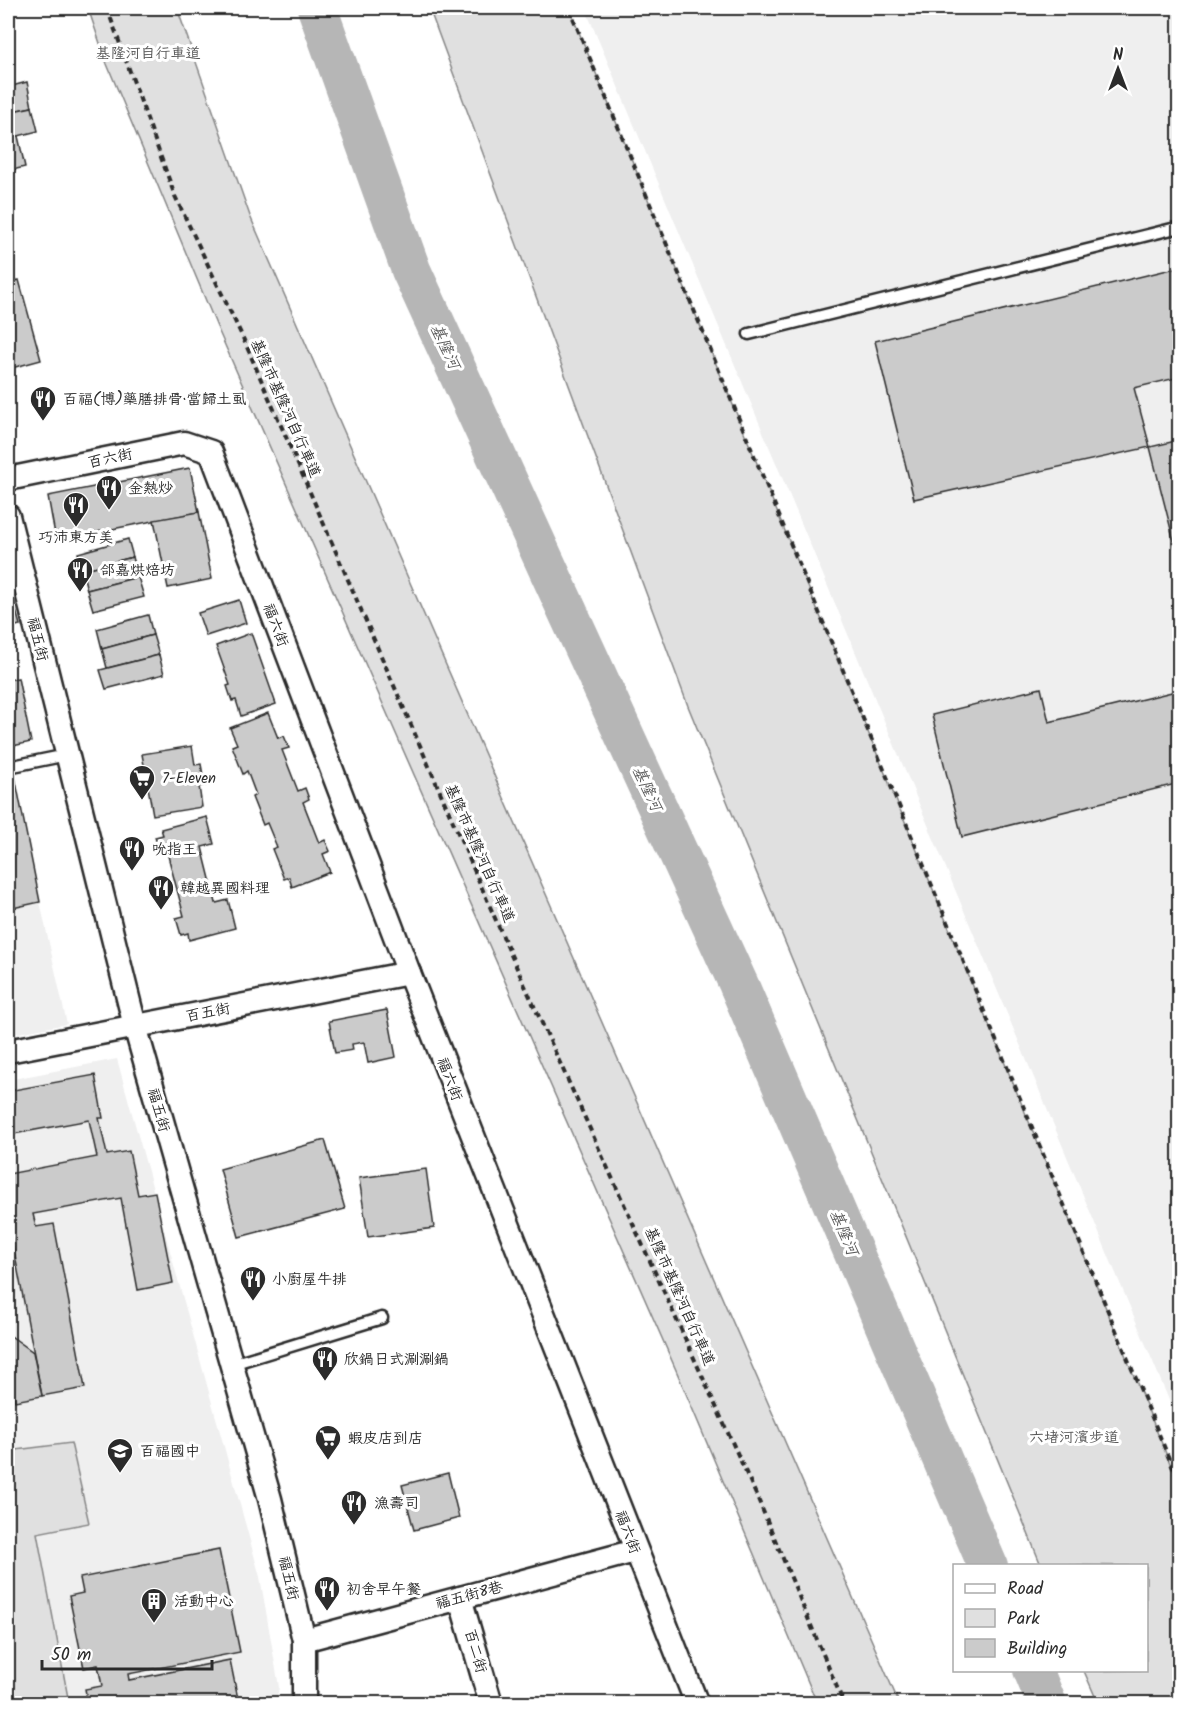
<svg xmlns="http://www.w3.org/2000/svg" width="1187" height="1711" font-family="Kalam,'LXGW WenKai TC',sans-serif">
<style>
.built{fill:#efefef}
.green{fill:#e0e0e0;stroke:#868686;stroke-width:1.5}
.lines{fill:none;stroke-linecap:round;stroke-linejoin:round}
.river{stroke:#b6b6b6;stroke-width:40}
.building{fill:#cbcbcb;stroke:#2b2b2b;stroke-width:1.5}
.service-casing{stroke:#2b2b2b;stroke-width:15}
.minor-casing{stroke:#2b2b2b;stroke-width:27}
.path{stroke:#2b2b2b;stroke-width:4;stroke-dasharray:6 4.5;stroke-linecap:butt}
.service{stroke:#fff;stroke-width:10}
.minor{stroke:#fff;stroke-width:22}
.labels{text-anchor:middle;stroke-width:6;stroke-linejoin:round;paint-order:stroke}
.park-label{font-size:15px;fill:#585858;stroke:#fff}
.poi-label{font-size:15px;fill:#2b2b2b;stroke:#fff;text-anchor:start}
.street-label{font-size:15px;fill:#2b2b2b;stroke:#fff}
.water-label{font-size:16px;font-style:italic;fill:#5c5c5c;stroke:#fff}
</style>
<rect width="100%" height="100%" fill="#fff"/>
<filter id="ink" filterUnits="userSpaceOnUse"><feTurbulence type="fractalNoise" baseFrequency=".0167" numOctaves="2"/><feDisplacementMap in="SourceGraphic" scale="12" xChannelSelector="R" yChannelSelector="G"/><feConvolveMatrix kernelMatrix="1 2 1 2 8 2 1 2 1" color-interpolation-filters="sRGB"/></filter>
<g filter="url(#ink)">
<!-- built -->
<g class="built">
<polygon points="585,8 1179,8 1179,1424 967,918"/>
<polygon points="40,902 67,1024 8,1035 8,909"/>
<polygon points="117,1059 260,1577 279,1687 276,1703 8,1704 8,1080"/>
</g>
<!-- green -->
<g class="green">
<polygon points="88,8 177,8 250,216 899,1703 817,1703 676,1370 217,327 107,64"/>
<polygon points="429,8 569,8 1179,1485 1179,1703 1098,1703 1084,1671 1146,1670 1146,1566 1041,1565 688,706"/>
<polygon points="71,1443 89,1523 37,1533 69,1703 8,1703 8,1451"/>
</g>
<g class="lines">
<!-- river -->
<g class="river">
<polyline points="317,8 411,270 738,983 988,1566"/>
<polyline points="1033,1670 1047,1704"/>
</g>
</g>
<!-- building -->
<g class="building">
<polygon points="27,82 32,107 8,112 8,87"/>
<polygon points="32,107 38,131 18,136 25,167 8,171 8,112"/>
<polygon points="1180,267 1180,377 1134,388 1150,447 914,499 875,341"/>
<polygon points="19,280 41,360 8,369 8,283"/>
<polygon points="1180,440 1180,565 1150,447"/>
<polygon points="190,468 199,512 56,540 48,496"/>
<polygon points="199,512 212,579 168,588 154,520"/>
<polygon points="128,539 133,557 82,570 78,553"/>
<polygon points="133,557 138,577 87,590 82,570"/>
<polygon points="138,577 144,597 93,610 87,590"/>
<polygon points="8,583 20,625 8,628"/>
<polygon points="239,600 246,623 206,636 198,613"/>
<polygon points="148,615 153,635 102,649 97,629"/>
<polygon points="251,633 276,704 241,716 236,700 232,701 227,686 230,685 216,646"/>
<polygon points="153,635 159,655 107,668 102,649"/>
<polygon points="159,655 164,674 106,689 100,670"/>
<polygon points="18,678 31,742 8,747 8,680"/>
<polygon points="1041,688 1049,722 1180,690 1180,783 962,837 932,715"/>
<polygon points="268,713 278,738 284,736 289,748 282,750 298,791 305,788 309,799 303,802 319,843 325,840 330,851 323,854 330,872 292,887 289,877 284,879 272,849 277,847 267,823 263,825 252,797 256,795 247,771 243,774 232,746 237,744 230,728"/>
<polygon points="192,746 195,765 201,764 205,786 199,786 202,807 153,815 142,754"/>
<polygon points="15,777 40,902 8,909 8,778"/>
<polygon points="207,817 214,844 202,847 216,903 228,900 235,928 189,940 188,933 181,935 176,918 184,916 167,852 160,854 155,837 163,835 161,829"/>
<polygon points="387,1010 396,1057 368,1063 364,1042 352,1044 353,1050 335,1053 329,1021"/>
<polygon points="95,1075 103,1118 99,1118 107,1155 129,1151 138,1195 155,1192 173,1283 138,1290 121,1198 33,1214 36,1227 54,1224 85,1388 42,1396 8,1219 8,1174 97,1157 89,1120 8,1135 8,1091"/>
<polygon points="325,1140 345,1209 239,1237 220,1169"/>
<polygon points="426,1169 434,1228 368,1237 359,1178"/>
<polygon points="8,1334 33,1352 42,1396 15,1401 10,1377 8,1378"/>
<polygon points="448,1473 459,1518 414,1530 402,1485"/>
<polygon points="219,1550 240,1652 128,1674 129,1680 230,1660 239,1704 88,1704 85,1689 102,1686 98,1665 84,1668 69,1596 83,1593 80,1578"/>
</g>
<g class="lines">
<!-- service casing -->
<g class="service-casing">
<g id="service">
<polyline points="749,334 1180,227"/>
<polyline points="8,767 67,755"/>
<polyline points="232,1364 382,1318"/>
</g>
</g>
<!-- minor casing -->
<g class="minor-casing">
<g id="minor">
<polyline points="8,479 184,443 211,452 409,973 697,1704"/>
<polyline points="8,516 135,1026 270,1499 304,1640 304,1704"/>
<polyline points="8,1051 409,973"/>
<polyline points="460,1598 491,1704"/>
<polyline points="304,1640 635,1551"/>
</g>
</g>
<!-- path -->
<g class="path">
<polyline points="107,8 175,196 243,338 511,955 758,1499 844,1704"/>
<polyline points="569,8 1180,1485"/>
</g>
<!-- service -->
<use href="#service" class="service"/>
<!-- minor -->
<use href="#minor" class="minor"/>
</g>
</g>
<!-- icons -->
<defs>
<g id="restaurant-pin" transform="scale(1.35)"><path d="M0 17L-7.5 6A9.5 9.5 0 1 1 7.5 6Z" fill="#2b2b2b" stroke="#fff"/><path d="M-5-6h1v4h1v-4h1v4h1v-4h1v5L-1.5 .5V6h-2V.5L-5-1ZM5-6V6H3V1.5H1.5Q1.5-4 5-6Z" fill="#fff"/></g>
<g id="supermarket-pin" transform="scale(1.35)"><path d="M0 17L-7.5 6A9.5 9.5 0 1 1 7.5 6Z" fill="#2b2b2b" stroke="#fff"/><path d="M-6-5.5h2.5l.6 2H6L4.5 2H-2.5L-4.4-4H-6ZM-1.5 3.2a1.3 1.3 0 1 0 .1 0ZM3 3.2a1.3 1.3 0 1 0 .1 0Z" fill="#fff"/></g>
<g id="school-pin" transform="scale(1.35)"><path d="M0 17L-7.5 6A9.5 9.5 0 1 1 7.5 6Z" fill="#2b2b2b" stroke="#fff"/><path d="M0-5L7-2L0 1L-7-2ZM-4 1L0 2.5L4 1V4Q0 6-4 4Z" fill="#fff"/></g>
<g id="building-pin" transform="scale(1.35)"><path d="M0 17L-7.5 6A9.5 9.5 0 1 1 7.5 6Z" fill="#2b2b2b" stroke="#fff"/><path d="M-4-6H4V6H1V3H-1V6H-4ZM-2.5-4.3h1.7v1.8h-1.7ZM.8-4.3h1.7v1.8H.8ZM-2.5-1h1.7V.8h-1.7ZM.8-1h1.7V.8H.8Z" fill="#fff"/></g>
</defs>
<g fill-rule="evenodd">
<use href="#restaurant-pin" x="43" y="399"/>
<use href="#restaurant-pin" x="109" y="488"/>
<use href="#restaurant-pin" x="76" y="505"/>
<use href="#restaurant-pin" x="80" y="570"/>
<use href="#supermarket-pin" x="142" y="778"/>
<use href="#restaurant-pin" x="132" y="849"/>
<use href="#restaurant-pin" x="161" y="888"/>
<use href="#restaurant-pin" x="253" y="1279"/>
<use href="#restaurant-pin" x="325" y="1359"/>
<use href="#supermarket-pin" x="328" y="1438"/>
<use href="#school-pin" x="120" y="1451"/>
<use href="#restaurant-pin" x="354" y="1503"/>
<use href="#restaurant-pin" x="327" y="1589"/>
<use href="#building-pin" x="154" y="1601"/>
</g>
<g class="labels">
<!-- park labels -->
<g class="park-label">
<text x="148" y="58">基隆河自行車道</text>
<text x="1074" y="1442">六堵河濱步道</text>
</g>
<!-- poi labels -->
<g class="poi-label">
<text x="63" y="404">百福(博)藥膳排骨·當歸土虱</text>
<text x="128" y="493">金熱炒</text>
<text x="76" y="542" text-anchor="middle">巧沛東方美</text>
<text x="100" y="575">郃嘉烘焙坊</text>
<text x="162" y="783">7-Eleven</text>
<text x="152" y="854">吮指王</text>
<text x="180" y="893">韓越異國料理</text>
<text x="272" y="1284">小廚屋牛排</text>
<text x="344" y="1364">欣鍋日式涮涮鍋</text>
<text x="348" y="1443">蝦皮店到店</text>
<text x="140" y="1456">百福國中</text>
<text x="374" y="1508">漁壽司</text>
<text x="346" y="1594">初舍早午餐</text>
<text x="174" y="1606">活動中心</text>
</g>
<!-- street labels -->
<g class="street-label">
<text transform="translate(286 408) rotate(66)" y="5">基隆市基隆河自行車道</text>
<text transform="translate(110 458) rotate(-12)" y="5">百六街</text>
<text transform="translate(276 625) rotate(69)" y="5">福六街</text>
<text transform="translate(38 639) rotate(76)" y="5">福五街</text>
<text transform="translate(480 853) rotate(66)" y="5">基隆市基隆河自行車道</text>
<text transform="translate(208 1012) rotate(-11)" y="5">百五街</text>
<text transform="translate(450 1079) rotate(69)" y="5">福六街</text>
<text transform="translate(159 1110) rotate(74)" y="5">福五街</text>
<text transform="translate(680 1296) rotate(66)" y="5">基隆市基隆河自行車道</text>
<text transform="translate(628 1532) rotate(69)" y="5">福六街</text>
<text transform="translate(289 1578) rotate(77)" y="5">福五街</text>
<text transform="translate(469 1595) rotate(-15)" y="5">福五街8巷</text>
<text transform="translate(476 1651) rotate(74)" y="5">百二街</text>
</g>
<!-- water labels -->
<g class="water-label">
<text transform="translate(446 346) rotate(65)" y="6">基隆河</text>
<text transform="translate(648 788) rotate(65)" y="6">基隆河</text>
<text transform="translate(845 1232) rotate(67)" y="6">基隆河</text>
</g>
</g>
<!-- margin -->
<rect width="1187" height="1711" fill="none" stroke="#fff" stroke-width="30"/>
<rect x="15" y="15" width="1157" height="1681" fill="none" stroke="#2b2b2b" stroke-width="2" filter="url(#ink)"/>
<!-- legend -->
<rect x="953" y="1564" width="195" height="108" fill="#ffffff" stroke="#aaaaaa" stroke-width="1.5"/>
<rect x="965" y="1584" width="30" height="9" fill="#ffffff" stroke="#aaaaaa" stroke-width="1.5"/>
<text x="1007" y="1594" font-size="18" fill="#2b2b2b">Road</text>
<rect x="965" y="1609" width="30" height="18" fill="#e0e0e0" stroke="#aaaaaa" stroke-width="1.5"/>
<text x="1007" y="1624" font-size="18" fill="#2b2b2b">Park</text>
<rect x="965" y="1639" width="30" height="18" fill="#cbcbcb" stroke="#aaaaaa" stroke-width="1.5"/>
<text x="1007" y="1654" font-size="18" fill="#2b2b2b">Building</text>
<!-- north arrow -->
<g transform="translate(1118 69)" stroke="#ffffff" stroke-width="4.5" paint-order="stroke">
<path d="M0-4.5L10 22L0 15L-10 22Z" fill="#2b2b2b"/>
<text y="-9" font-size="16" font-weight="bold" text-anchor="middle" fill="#2b2b2b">N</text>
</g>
<!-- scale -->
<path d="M42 1660v9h170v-9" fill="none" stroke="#2b2b2b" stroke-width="3"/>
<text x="51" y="1660" font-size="18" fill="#2b2b2b" stroke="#ffffff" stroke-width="4.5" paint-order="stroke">50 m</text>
</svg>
